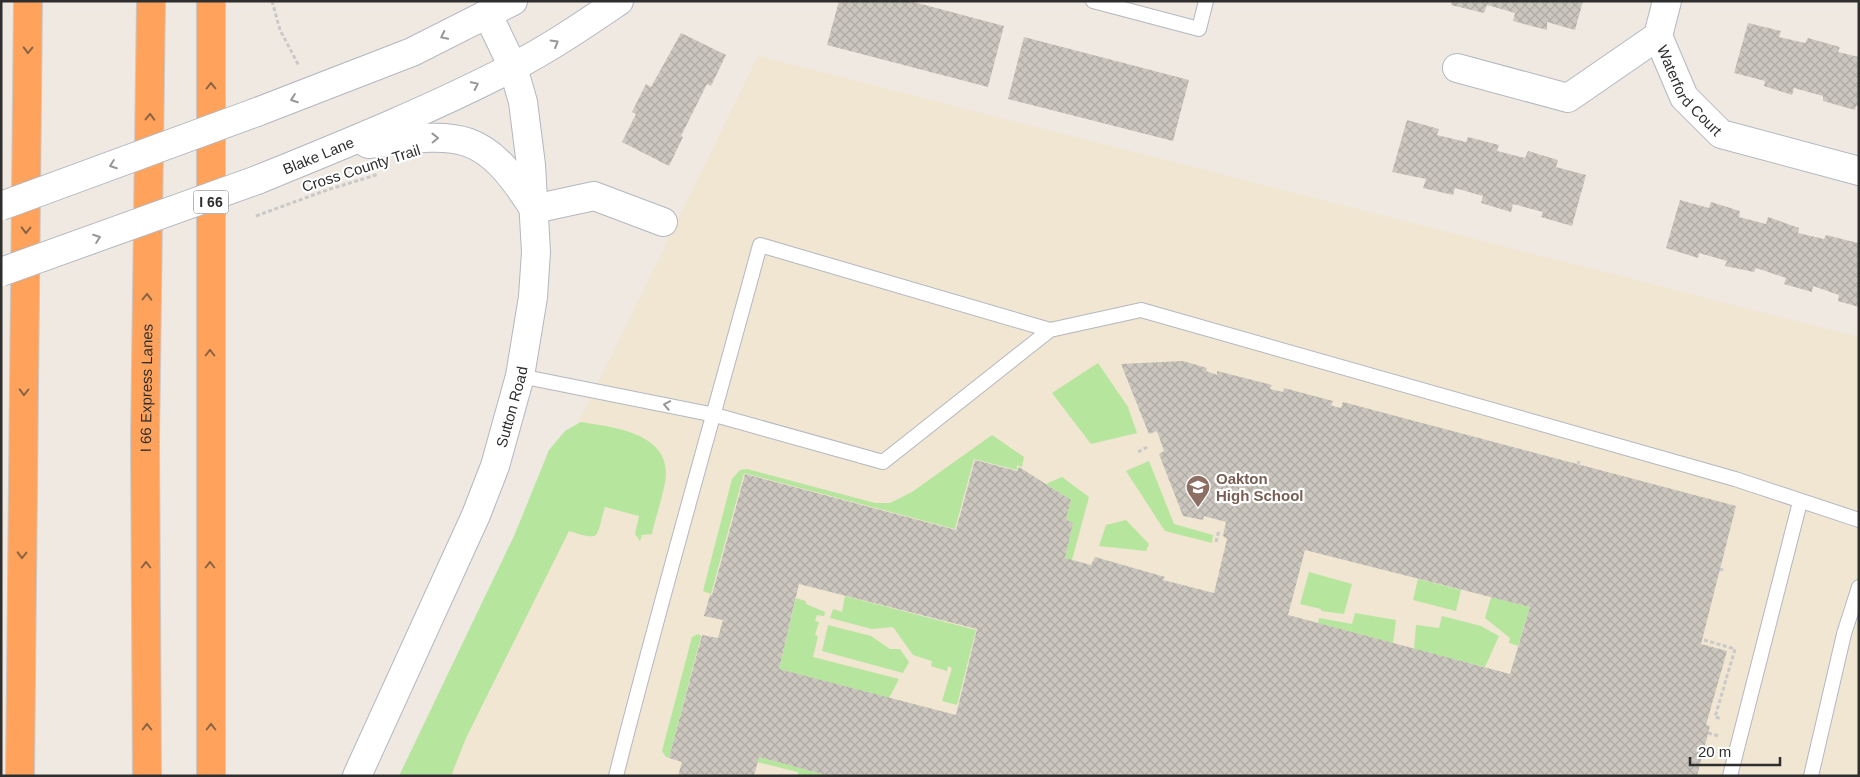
<svg xmlns="http://www.w3.org/2000/svg" width="1860" height="777" font-family="Arial,sans-serif">
  <style>
    .education { fill: #f0e6d1 }
    .grass { fill: #b6e59e }
    .building { fill: url(#building-cross-hatch); fill-rule: evenodd }
    .lines { fill: none; stroke-linecap: round; stroke-linejoin: round }
    .service-casing { stroke: #b4b7c1; stroke-width: 16 }
    .minor-casing { stroke: #b4b7c1; stroke-width: 30 }
    .tertiary-casing { stroke: #b4b7c1; stroke-width: 30 }
    .secondary-casing { stroke: #b4b7c1; stroke-width: 30 }
    .motorway-casing { stroke: #c9c9c9; stroke-width: 30 }
    .path { stroke: #c9c9c9; stroke-width: 3; stroke-dasharray: 4 2.5; stroke-linecap: butt }
    .service { stroke: #fff; stroke-width: 14 }
    .minor { stroke: #fff; stroke-width: 28 }
    .tertiary { stroke: #fff; stroke-width: 28 }
    .secondary { stroke: #fff; stroke-width: 28 }
    .motorway { stroke: #ffa35c; stroke-width: 28 }
    .secondary-bridge-casing { stroke: #b4b7c1; stroke-width: 30; stroke-linecap: butt }
    .secondary-bridge { stroke: #fff; stroke-width: 28 }
    .oneway { stroke: #969696 }
    .oneway2 { stroke: #8c6343 }
    .labels { text-anchor: middle; dominant-baseline: central; stroke-width: 4.5; stroke-linejoin: round; paint-order: stroke }
    .shield { fill: #fff; stroke: #6d6d6d; stroke-width: 1 }
    .shield-label { font-size: 14px; font-weight: bold; fill: #2e2e2e }
    .street-label { font-size: 15px; fill: #2e2e2e; stroke: #fff }
    .education-label { font-size: 15px; font-weight: bold; fill: #785e54; stroke: #fff; text-anchor: start }
  </style>
  <defs>
    <pattern id="building-cross-hatch" width="8" height="8" patternUnits="userSpaceOnUse" patternTransform="scale(1.25)"><rect width="8" height="8" fill="#cbc7bf"/><path d="M0 0l8 8M0 8l8-8" fill="none" stroke="#afaba4"/></pattern>
  </defs>
  <rect width="100%" height="100%" fill="#efe9e1"/>
  <path class="education" d="M758,56L1859,337V776H415L453,679Z"/>
  <path class="grass" d="M1098,363L1128,407L1137,433L1091,444L1052,393Z
    M581,422C611,427 666,432 666,473C666,488 655,518 652,534L642,535L640,541L635,534L639,516L605,507C595,537 604,542 569,531L466,738L451,776H399L514,536L549,450L565,431Z
    M992,435L1024,457L1022,467L1017,465V470L974,459L955,529L744,473L711,594L703,591L732,479L740,470L747,469L875,503H890L912,492Z
    M1149,461L1174,524L1213,535L1212,543L1165,531L1126,471Z
    M1062,477L1089,497L1072,560L1065,558L1073,523L1066,519L1071,500L1046,484Z
    M1126,520L1149,544L1146,551L1099,546L1106,525Z
    M1309,572L1352,584L1344,614L1321,611V609L1300,604Z
    M1418,579L1461,590L1456,611L1413,600Z
    M845,596L976,630L957,705L942,701L952,668L948,666L947,671L931,666L932,661L913,655L893,627L872,629L830,618L833,609L842,612Z
    M1491,597L1530,607L1518,646L1509,643L1510,638L1485,618Z
    M796,598L806,601V604L825,612L824,616L817,615L815,621L819,622L815,635L818,636L813,657L899,679L889,698L779,669Z
    M1355,613L1396,620L1393,643L1318,623L1319,618L1352,624Z
    M1442,616L1481,626L1499,636L1485,667L1414,649L1416,625L1439,628Z
    M828,625L871,636L890,649H900L909,662L903,673L822,651Z
    M698,634L701,636L669,758L666,757L662,751L692,637Z
    M759,757L831,776H798V772L757,762Z"/>
  <path class="building" d="M839,1H910L1004,26L988,87L827,45Z
    M1452,1H1583L1575,30L1547,22V30L1513,21L1515,13L1487,5L1484,13L1451,5Z
    M1748,23L1781,31L1779,37L1805,43L1808,38L1840,47L1838,52L1859,57V106H1856L1855,110L1823,101V96L1794,88L1792,95L1764,86L1765,81L1734,73Z
    M681,33L726,55L711,86L707,84L681,136L683,137L669,166L622,142L636,114L632,112L646,84L651,87Z
    M1024,37L1189,80L1173,141L1008,99Z
    M1407,120L1439,129L1437,135L1466,142L1468,137L1499,145L1497,151L1525,158L1528,151L1558,160L1556,167L1586,175L1572,226L1541,217L1543,212L1513,204L1511,212L1481,203L1483,196L1455,188L1453,195L1423,188L1426,179L1392,172Z
    M1680,200L1709,208L1711,202L1740,211L1739,217L1766,224L1768,217L1799,228L1798,233L1824,239L1826,235L1858,243L1859,307L1838,301L1839,295L1813,286L1812,292L1784,284L1786,278L1756,268L1754,272L1725,266L1727,261L1699,253L1698,258L1666,248Z
    M1183,361L1207,368L1206,371L1217,375V371L1272,385L1270,389L1283,392L1284,388L1333,401L1331,405L1336,407L1341,408L1343,402L1736,506L1701,644L1727,651L1706,725L1710,726L1697,776H830L759,757L754,776H678L682,762L669,758L702,635L718,638L723,620L704,616L710,595H712L745,474L956,530L975,460L1017,471L1019,467L1071,500L1066,519L1073,523L1065,558L1091,565L1095,557L1165,577L1163,580L1214,593L1227,539L1223,536L1226,522L1204,516L1203,520L1183,516L1159,454L1164,451L1157,431L1149,434L1121,364ZM1305,550L1530,607L1510,674L1288,615ZM799,584L977,629L956,715L779,669Z"/>
  <g class="lines">
    <defs>
      <path id="service" d="M1093,1L1199,29L1206,1
        M520,376L715,415L883,462L1050,330
        M616,776C661,598 712,422 760,245L1050,330L1141,310L1735,479L1859,520
        M1730,776L1800,502
        M1811,776L1844,634L1859,587"/>
      <g id="minor">
        <path d="M1658,36L1667,1"/>
        <path id="s1" d="M1457,68L1568,98L1658,36L1684,97L1721,134L1859,171"/>
        <path d="M534,209L594,196L663,222"/>
      </g>
      <g id="tertiary">
        <path id="s2" d="M357,776L476,515L495,466L520,376L533,297L536,252L531,165L523,102L513,67L488,15"/>
      </g>
      <g id="secondary">
        <path d="M257,112L412,52L513,1"/>
        <path d="M368,144C459,133 482,127 534,209"/>
        <path id="s3" d="M257,180C343,145 430,110 513,67C550,48 585,24 619,1"/>
      </g>
      <g id="motorway">
        <path d="M20,776L28,1"/>
        <path id="s4" d="M147,776L145,440L151,1"/>
        <path d="M211,776V1"/>
      </g>
    </defs>
    <use href="#service" class="service-casing"/>
    <use href="#minor" class="minor-casing"/>
    <use href="#tertiary" class="tertiary-casing"/>
    <use href="#secondary" class="secondary-casing"/>
    <use href="#motorway" class="motorway-casing"/>
    <path class="path" d="M272,1L280,30L299,66
      M256,216L327,190L379,174
      M1138,452L1149,446
      M1578,464L1579,461
      M1216,542L1219,530
      M1720,569L1723,570
      M1704,640L1735,649L1715,717L1722,719
      M1708,733L1719,736"/>
    <use href="#service" class="service"/>
    <use href="#minor" class="minor"/>
    <use href="#tertiary" class="tertiary"/>
    <use href="#secondary" class="secondary"/>
    <use href="#motorway" class="motorway"/>
    <defs>
      <path id="secondary-bridge" d="M1,206L257,112
        M1,272L257,180"/>
    </defs>
    <use href="#secondary-bridge" class="secondary-bridge-casing"/>
    <use href="#secondary-bridge" class="secondary-bridge"/>
  </g>
  <defs><path id="oneway-chevron" d="M-2-3.5L2.5 0L-2 3.5" fill="none" stroke-width="1.6" stroke-linecap="round" stroke-linejoin="round" transform="scale(1.25)"/></defs>
  <g class="oneway">
    <use href="#oneway-chevron" transform="translate(444 36) rotate(154)"/>
    <use href="#oneway-chevron" transform="translate(555 43) rotate(-31)"/>
    <use href="#oneway-chevron" transform="translate(475 85) rotate(-26)"/>
    <use href="#oneway-chevron" transform="translate(294 99) rotate(160)"/>
    <use href="#oneway-chevron" transform="translate(435 138) rotate(-1)"/>
    <use href="#oneway-chevron" transform="translate(113 165) rotate(160)"/>
    <use href="#oneway-chevron" transform="translate(97 238) rotate(-20)"/>
    <use href="#oneway-chevron" transform="translate(667 405) rotate(-169)"/>
  </g>
  <g class="oneway2">
    <use href="#oneway-chevron" transform="translate(28 50) rotate(91)"/>
    <use href="#oneway-chevron" transform="translate(211 86) rotate(-90)"/>
    <use href="#oneway-chevron" transform="translate(150 117) rotate(-89)"/>
    <use href="#oneway-chevron" transform="translate(26 230) rotate(91)"/>
    <use href="#oneway-chevron" transform="translate(147 297) rotate(-89)"/>
    <use href="#oneway-chevron" transform="translate(210 353) rotate(-90)"/>
    <use href="#oneway-chevron" transform="translate(24 392) rotate(91)"/>
    <use href="#oneway-chevron" transform="translate(22 555) rotate(91)"/>
    <use href="#oneway-chevron" transform="translate(146 565) rotate(-90)"/>
    <use href="#oneway-chevron" transform="translate(210 565) rotate(-90)"/>
    <use href="#oneway-chevron" transform="translate(147 727) rotate(-90)"/>
    <use href="#oneway-chevron" transform="translate(211 727) rotate(-90)"/>
  </g>
  <defs>
    <symbol id="school-pin" viewBox="-11 -11 22 30"><path d="M0 17L-7.5 6A9.5 9.5 0 1 1 7.5 6Z" fill="#8d6e63" stroke="#fff"/><path d="M0-5L7-2L0 1L-7-2ZM-4 1L0 2.5L4 1V4Q0 6-4 4Z" fill="#fff"/></symbol>
  </defs>
  <g fill-rule="evenodd">
    <use href="#school-pin" x="1184" y="473" width="28" height="38"/>
  </g>
  <g class="labels">
    <rect class="shield" x="193.5" y="190.5" width="35" height="23" rx="4"/>
    <g class="shield-label">
      <text x="211" y="202">I 66</text>
    </g>
    <g class="street-label">
      <text stroke="none"><textPath href="#s1" startOffset="288">Waterford Court</textPath></text>
      <text stroke="none"><textPath href="#s3" startOffset="66">Blake Lane</textPath></text>
      <text transform="translate(361 168) rotate(-18)">Cross County Trail</text>
      <text stroke="none"><textPath href="#s4" startOffset="388">I 66 Express Lanes</textPath></text>
      <text stroke="none"><textPath href="#s2" startOffset="401">Sutton Road</textPath></text>
    </g>
    <g class="education-label">
      <text x="1216" y="478">Oakton<tspan x="1216" dy="17">High School</tspan></text>
    </g>
  </g>
  <rect width="1860" height="777" fill="none" stroke="#2e2e2e" stroke-width="5"/>
  <path d="M1690 757v8h90v-8" fill="none" stroke="#2e2e2e" stroke-width="2.5"/>
  <text x="1698" y="757" font-size="15" fill="#2e2e2e" stroke="#ffffff" stroke-width="4" paint-order="stroke">20 m</text>
</svg>
